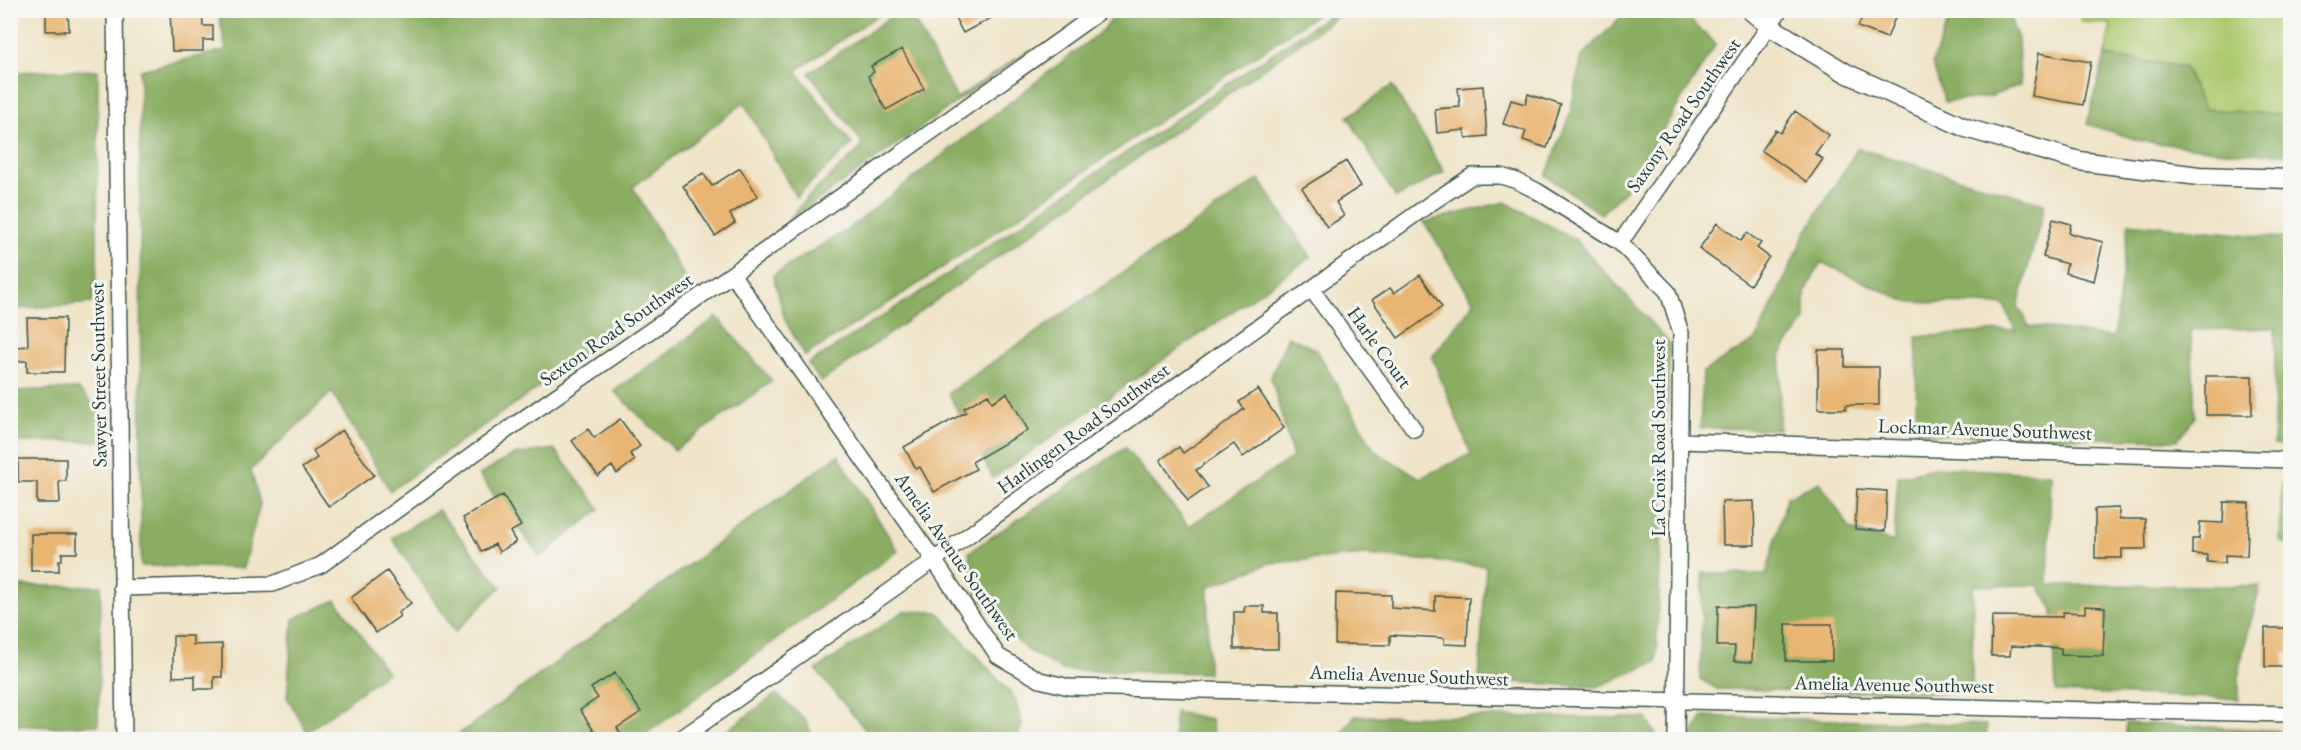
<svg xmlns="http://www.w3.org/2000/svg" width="2301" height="750" font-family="'EB Garamond',serif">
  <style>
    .green { fill: #adc970; stroke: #668352; stroke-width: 1.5 }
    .forest { fill: #8aad62; stroke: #54754b; stroke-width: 1.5 }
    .building { fill: #e8b572 }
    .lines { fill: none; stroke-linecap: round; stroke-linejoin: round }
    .minor-casing { stroke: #3e564a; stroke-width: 18 }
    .tertiary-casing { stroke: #3e564a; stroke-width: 21 }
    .minor { stroke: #fff; stroke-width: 15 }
    .tertiary { stroke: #fff; stroke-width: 18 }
    .labels { text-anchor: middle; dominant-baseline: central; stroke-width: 6; stroke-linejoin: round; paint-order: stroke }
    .street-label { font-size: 20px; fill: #1f3d34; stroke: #f6f6f2 }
  </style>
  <rect width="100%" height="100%" fill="#f6f6f2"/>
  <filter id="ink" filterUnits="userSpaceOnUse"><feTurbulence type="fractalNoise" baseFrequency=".0167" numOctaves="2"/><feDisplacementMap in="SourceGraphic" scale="12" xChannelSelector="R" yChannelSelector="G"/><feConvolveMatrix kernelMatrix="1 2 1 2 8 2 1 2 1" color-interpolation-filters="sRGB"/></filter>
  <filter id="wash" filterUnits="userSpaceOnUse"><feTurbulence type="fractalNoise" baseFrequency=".008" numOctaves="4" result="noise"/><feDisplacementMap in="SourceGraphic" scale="24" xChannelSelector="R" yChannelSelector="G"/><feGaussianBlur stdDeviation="1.35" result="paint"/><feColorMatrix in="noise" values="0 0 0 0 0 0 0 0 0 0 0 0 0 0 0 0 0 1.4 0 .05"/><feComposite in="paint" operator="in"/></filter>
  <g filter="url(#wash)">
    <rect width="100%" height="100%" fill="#efe4c8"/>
    <path class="green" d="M2081,11H2290V115L2204,110L2184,67L2105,56L2111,24L2081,22Z"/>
    <path class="forest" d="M1119,10L1322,11L918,284L805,356L785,320L773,275L848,229L1104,29Z
      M1628,10L1680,11L1716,44L1626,189L1601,214L1546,176L1570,114L1582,56Z
      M1964,10L2007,11L2018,39L2020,85L1989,97L1945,102L1932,63L1951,14Z
      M218,11V10L884,11L796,71L852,144L796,197L744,103L633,187L688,283L390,491L332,392L251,470L260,504L243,568L141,566L140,70L226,50Z
      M899,11H909L957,98L1030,50L787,222L807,198L859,150L862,144L860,139L809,73Z
      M1335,11H1345L821,382L808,364L924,290Z
      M2105,56L2184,67L2204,109L2290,115V154L2232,152L2141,141L2087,124Z
      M98,70L97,271L92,303L15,309L10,300L11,72Z
      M1392,85L1444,172L1396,198L1348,117Z
      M1858,148L2045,204L2018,306L2029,326L2114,337L2129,223L2290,239V446L2274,445L2275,328L2191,330L2195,417L2178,440L1916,434L1917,337L2015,330L2004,305L1907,302L1821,262L1805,293V321L1781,353L1779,429L1700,428L1703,372L1756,340L1806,232Z
      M1259,179L1311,257L993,478L948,393Z
      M1505,202L1575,239L1670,344L1656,662L1597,687L1479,680L1486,566L1366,555L1270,563L1208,587V673L1062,670L1024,648L975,593L969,552L1125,448L1189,526L1293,457L1271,377L1288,336L1317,350L1375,451L1420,478L1471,454L1432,357L1474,303L1424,222Z
      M717,317L772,381L675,450L614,391Z
      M78,389L100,410L101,441L11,442V391Z
      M554,449L600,509L540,557L479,475L513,455Z
      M838,455L898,551L639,739L451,740Z
      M1939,467L2051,474L2048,585L2260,586L2239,668V699L2056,692L2053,610L2038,585L1973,586L1972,689L1956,693L1717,689L1700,679L1703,573L1766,575L1787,497L1820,482L1850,529L1894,542L1898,476Z
      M2282,484H2290V545L2280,541Z
      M438,510L501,587L455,632L392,538Z
      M10,586H101L98,725L54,727L11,725Z
      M336,600L387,672L307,732L287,697L293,619Z
      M904,611L938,612L1014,697L1022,724L1017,739H873L816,670Z
      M776,694L805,719L813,739H716Z
      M1175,712L1211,719L1214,739H1174Z
      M1355,716L1647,718L1658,739H1336Z
      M1703,716L1987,725L1986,739H1690Z
      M2126,723L2290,731V739H2126Z"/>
    <g id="blocks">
      <path class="building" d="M46,10H68L69,31H46Z
        M170,10H202L203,26H213V40H203V51H172Z
        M951,10H1006L963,33Z
        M1865,10H1898L1887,38L1858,27Z
        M902,49L924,89L886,110L868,76L874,72L871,66Z
        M2039,53L2091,62L2083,105L2032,96Z
        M1483,86L1487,136L1466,138L1465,130L1437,133L1435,109L1460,107L1458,88Z
        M1528,94L1561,105L1547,148L1523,140L1526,131L1503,124L1511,100L1525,104Z
        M1795,111L1829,135L1815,154L1823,159L1807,182L1761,150L1775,130L1780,133Z
        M1346,161L1361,186L1336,202L1344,216L1327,227L1302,188Z
        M740,168L758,196L730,214L735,223L715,236L683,186L703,173L712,186Z
        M2053,219L2071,224L2069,233L2103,242L2094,281L2065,273L2067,264L2043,257Z
        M1717,223L1741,241L1747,233L1761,243L1757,248L1769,257L1750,285L1699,249Z
        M1420,275L1442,307L1398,338L1372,300L1390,288L1394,293Z
        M27,318H65L64,372H27V361H17V347L28,346Z
        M1818,350H1845V367H1879V405H1846V409H1818Z
        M2206,376H2252V415H2206Z
        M1258,389L1284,428L1243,457L1234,444L1196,470L1208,487L1188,501L1160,460L1179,447L1183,453L1222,426L1244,409L1239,402Z
        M1007,393L1028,430L972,462L976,469L934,492L920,467L916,469L904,447L966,412L964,408L988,394L992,402Z
        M620,419L640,446L630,454L635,460L617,474L612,466L598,476L572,441L588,429L594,438Z
        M342,430L374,475L329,507L302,468L317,458L313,451Z
        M18,459H66V481H59L60,503H37V482H18Z
        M1857,489L1887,491L1885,531L1855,529Z
        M503,495L521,526L510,532L516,542L499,552L495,544L482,552L463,518Z
        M1754,501L1755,545H1723L1722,502Z
        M2224,502L2249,503L2247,556L2225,555V563L2207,562V555L2192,554V539H2199L2200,522L2223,523Z
        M2119,508V519H2145L2146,549H2122V558H2095V509Z
        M31,534H77V553H62V560H59V571H31Z
        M387,571L411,603L398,613L400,616L376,633L351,598Z
        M1336,593L1391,595V608L1435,611V596L1469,597L1467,645L1444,644V638L1390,635V645L1335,644Z
        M1245,606H1264V613H1278V649H1234V612H1244Z
        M1718,606L1754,607L1752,662L1734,661L1735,646H1717Z
        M2085,606L2105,607L2103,656L2061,655V648L2011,646L2010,656H1991L1992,616L2062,617L2063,612L2085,613Z
        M1786,624H1832V661H1786Z
        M2265,628H2290V653H2284V667H2265Z
        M173,636H193V645L222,644V677H214V689H195V676L173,677Z
        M615,673L641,712L617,728L621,734L612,740H600L580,710L598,698L591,688Z"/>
    </g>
  </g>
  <g filter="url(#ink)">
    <use href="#blocks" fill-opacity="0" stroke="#3e564a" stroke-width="1.5"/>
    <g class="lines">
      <defs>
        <path id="minor" d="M115,10L124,740
          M1620,243L1780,10
          M732,274L934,560L998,656L1040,680L1069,687C1476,698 1883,705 2290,714
          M1312,290L1414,429
          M1679,441L2290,460
          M121,588L273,584L321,565L500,435L732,274L1102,10
          M679,740L934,560L1431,203L1472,176H1501L1517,181L1537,191L1620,243L1668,292L1681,333L1676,740"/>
        <path id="tertiary" d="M1750,10L1769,26L1846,73L1966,128L2079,161L2199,176L2290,179"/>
      </defs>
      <use href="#minor" class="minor-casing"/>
      <use href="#tertiary" class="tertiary-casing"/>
      <use href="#minor" class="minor"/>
      <use href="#tertiary" class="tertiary"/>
    </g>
  </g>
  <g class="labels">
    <g class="street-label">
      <text transform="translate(1683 115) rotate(-55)">Saxony Road Southwest</text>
      <text transform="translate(616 329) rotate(-35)">Sexton Road Southwest</text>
      <text transform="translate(1380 347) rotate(54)">Harle Court</text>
      <text transform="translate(98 375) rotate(-91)">Sawyer Street Southwest</text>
      <text transform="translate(1083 428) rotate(-36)">Harlingen Road Southwest</text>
      <text transform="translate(1985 429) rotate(2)">Lockmar Avenue Southwest</text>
      <text transform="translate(1658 438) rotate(-90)">La Croix Road Southwest</text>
      <text transform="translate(957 556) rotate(55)">Amelia Avenue Southwest</text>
      <text transform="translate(1409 675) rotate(2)">Amelia Avenue Southwest</text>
      <text transform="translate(1894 684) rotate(1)">Amelia Avenue Southwest</text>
    </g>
  </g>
  <rect width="2301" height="750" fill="none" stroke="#f6f6f2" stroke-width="36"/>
</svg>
